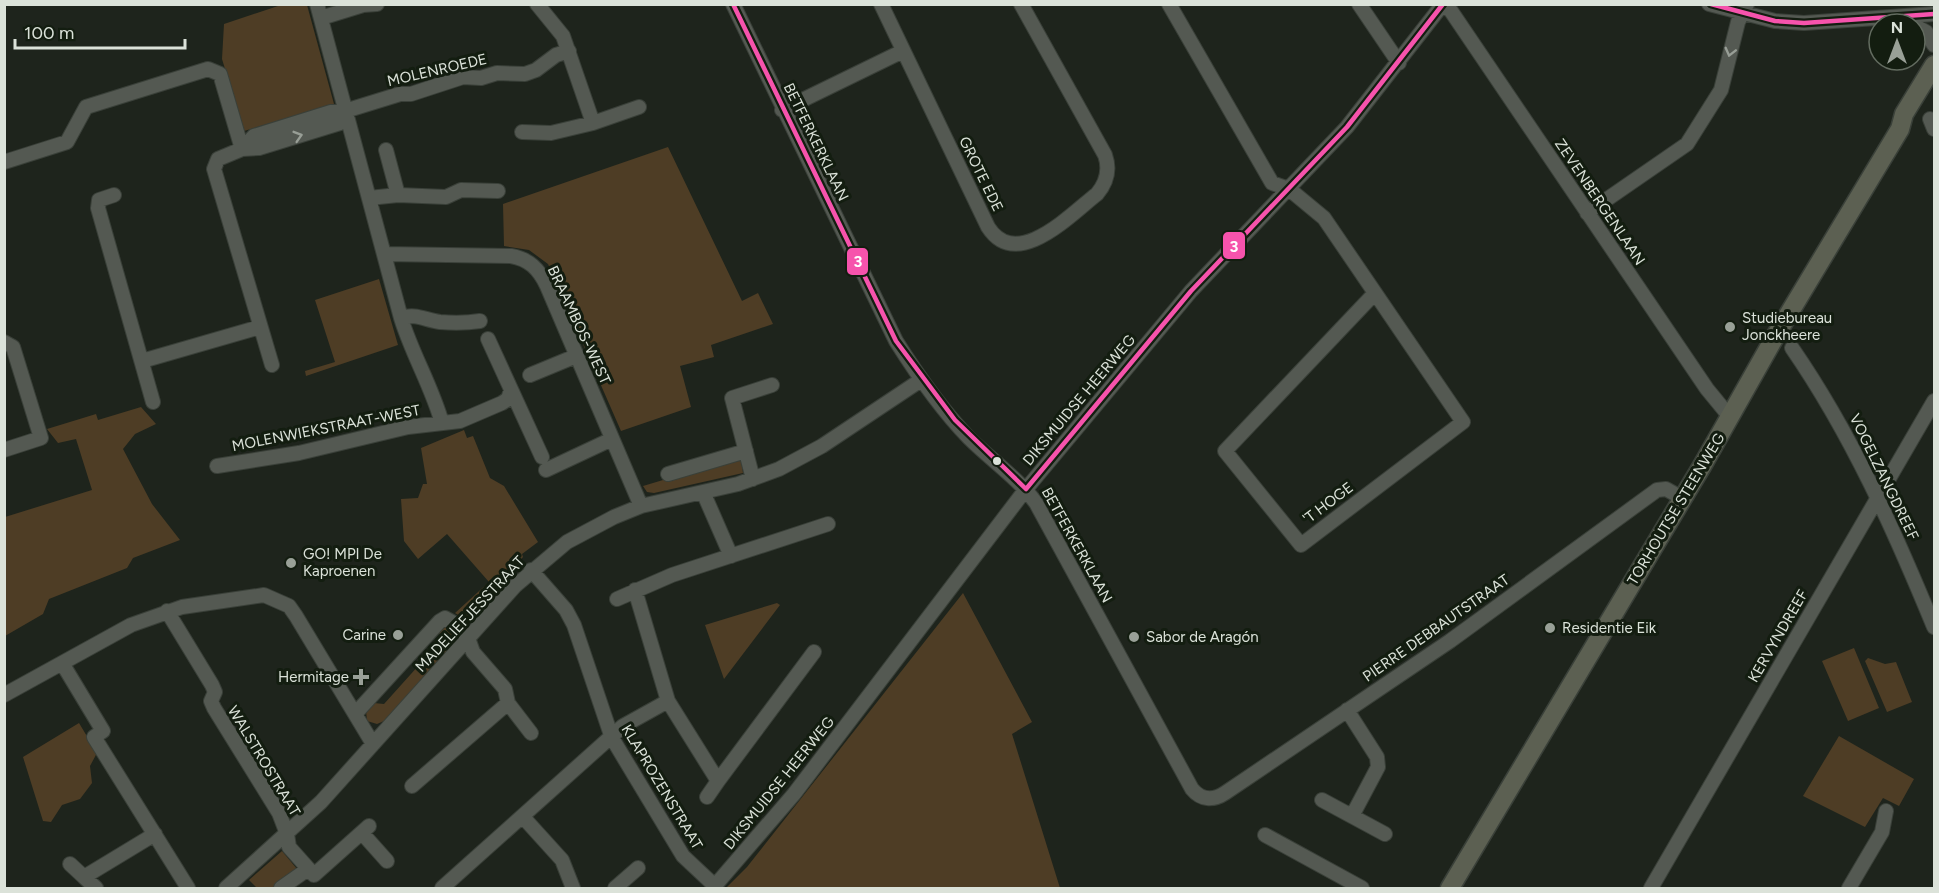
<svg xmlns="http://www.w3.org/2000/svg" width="1939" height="893" font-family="Figtree,sans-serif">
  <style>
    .green { fill: #4e3d25 }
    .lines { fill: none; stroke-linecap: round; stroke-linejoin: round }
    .minor-casing { stroke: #3a4039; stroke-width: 16 }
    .major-casing { stroke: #3a4039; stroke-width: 21 }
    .minor { stroke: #545952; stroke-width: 14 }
    .major { stroke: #5c6052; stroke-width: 18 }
    .bus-1-casing { stroke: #131d10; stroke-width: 9 }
    .bus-1 { stroke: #f653ac; stroke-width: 4.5 }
    .oneway { stroke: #989e96 }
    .poi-dot { fill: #99a097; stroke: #131d10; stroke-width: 2 }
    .bus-dot { fill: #dbe2d9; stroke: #131d10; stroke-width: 2 }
    .labels { text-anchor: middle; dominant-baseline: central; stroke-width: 6; stroke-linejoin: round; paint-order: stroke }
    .street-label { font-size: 15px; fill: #dbe2d9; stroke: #131d10 }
    .poi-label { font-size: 15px; fill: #dbe2d9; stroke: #131d10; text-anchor: start }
    .line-badge { stroke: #131d10; stroke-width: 2 }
    .badge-label { font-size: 16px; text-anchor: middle; font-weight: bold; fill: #fff }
  </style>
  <rect width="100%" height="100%" fill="#1e241c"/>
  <path class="green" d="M281,5H307L334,104L244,131L222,59L224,24Z
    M668,147L742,301L758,293L773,324L711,345L714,357L680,366L691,407L621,431L548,264L529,250L504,246L503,204Z
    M379,279L398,345L306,376L305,371L335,362L315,300Z
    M141,407L156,424L135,434L123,449L152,504L180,540L133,558L127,568L49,599L43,614L5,636V517L92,490L76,439L58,443L47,429L96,414L98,420Z
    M464,430L467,438L473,436L490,478L504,486L538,542L522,554L523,557L468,619H465L455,613L489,582L447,534L418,559L404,541L401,499L418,498L423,484H427L421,448Z
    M733,459L741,460L743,473L654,493L647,492L643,486Z
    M963,593L1032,722L1012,734L1060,888H726L747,867Z
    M777,603L780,605L724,679L705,625Z
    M449,626L457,636L456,641L384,721L377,724L367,721L366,711L374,703L384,704L446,635L437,633L441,627Z
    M1854,648L1879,708L1848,721L1822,661Z
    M1868,658L1885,664L1896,662L1912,702L1887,712L1865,661Z
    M79,723L97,753L90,766L92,783L80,799L62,805L51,822L43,821L23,757Z
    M1839,736L1914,779L1899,806L1883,798L1865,827L1803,796Z
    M282,851L297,869L275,888H257L249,880Z"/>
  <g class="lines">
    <defs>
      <path id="minor" d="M317,4L401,318C412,354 432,387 442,423
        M733,4L896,341C918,376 941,409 969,438C991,460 1018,478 1036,503L1192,789C1201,800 1213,801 1225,793L1450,641L1657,490L1666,489L1682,498
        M881,4L988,227C1017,272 1071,214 1097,194C1107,182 1110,169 1105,155L1021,4
        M1169,4L1272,183L1289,189L1324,218L1463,422L1301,545L1225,451L1375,293
        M1359,4L1399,63
        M1709,4L1775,21L1804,23L1934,14
        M1443,5L1451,11L1707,389L1730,417
        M321,18L363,5L377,4
        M1915,26L1926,32L1934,45
        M782,110L903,51
        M1930,119L1934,129
        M593,123L639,107
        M522,132L551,133L593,123L563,36L537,4
        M242,149L254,136L331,112L345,111L400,94H411L463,77L481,78L497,73L525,74L536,70L556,55L569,51
        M4,162L67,142L86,107L208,69L220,74L242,149
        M114,195L99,200L98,208L153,402
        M398,195L446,197L461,190L498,191
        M369,198L398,195L386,150
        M1587,213L1687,144L1721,90L1738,22L1747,4
        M384,254L511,256C529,259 539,269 547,286L641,506
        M401,318C416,313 425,320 440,322C453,323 467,323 480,321
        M488,339L542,457
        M4,342L13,347L41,438L4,450
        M1792,348C1852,435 1894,530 1934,627
        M142,361L260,327
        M272,365L214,169L218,159L242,149L259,148L340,123L345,111
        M530,375L576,356
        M217,466L299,453L408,427L460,421L502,403L508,399L511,390
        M546,470L612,439
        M668,474L746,451
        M753,479L732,398L772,385
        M703,492L731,556
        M531,570L566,610L574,625L612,738L683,856L715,886
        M635,590L668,701L718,781L707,797
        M617,599L672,575L828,524
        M167,611L212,685L215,692L211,701L214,708L279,813L287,834L289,847L314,875L369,826
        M62,663L103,731L94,737L188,888
        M4,695L131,625L182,607L264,595L289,606L296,616L373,744
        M508,703L531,733
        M1347,710L1377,757L1378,767L1352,816
        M355,714L440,621L445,618L452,622L468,638L473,652L505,689L508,703L412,786
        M718,781L814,652
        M1322,800L1385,834
        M523,817L562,860L573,888
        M362,833L387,861
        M1265,835L1362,888
        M70,864L84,877L155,834
        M84,877L96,888
        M226,888L321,802L515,586L567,542L614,517L641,506L738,484L779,469L822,446L921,380
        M281,888L308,869
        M442,888L623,726L668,701
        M615,888L638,868
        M713,888L794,794L1026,489L1191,291L1347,127L1443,4
        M1651,888L1934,401
        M1849,888L1882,832L1886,811"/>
      <path id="major" d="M1450,888L1702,466L1776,335L1900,129L1904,114L1934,65"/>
    </defs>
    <use href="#minor" class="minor-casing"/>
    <use href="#major" class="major-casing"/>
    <use href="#minor" class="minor"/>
    <use href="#major" class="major"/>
    <defs>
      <path id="bus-1" d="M733,4L896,341L955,420L1026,489
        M1711,4L1775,21L1804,23L1934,14
        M1026,489L1191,291L1347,127L1443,4"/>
    </defs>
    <use href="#bus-1" class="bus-1-casing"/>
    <use href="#bus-1" class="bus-1"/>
  </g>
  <defs><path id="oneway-chevron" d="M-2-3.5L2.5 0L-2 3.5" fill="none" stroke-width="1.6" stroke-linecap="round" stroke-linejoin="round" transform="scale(1.5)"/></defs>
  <g class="oneway">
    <use href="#oneway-chevron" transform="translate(1730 52) rotate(104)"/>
    <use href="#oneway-chevron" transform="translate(298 136) rotate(-17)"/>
  </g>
  <g class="poi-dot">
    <circle cx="1730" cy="327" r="6"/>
    <circle cx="291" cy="563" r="6"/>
    <circle cx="1550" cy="628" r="6"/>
    <circle cx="398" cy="635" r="6"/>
    <circle cx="1134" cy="637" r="6"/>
    <path d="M358 668h6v6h6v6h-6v6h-6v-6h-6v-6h6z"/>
  </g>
  <circle class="bus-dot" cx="997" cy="461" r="5"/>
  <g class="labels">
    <g class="street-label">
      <text transform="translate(437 70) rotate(-13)">MOLENROEDE</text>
      <text transform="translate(816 142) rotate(64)">BETFERKERKLAAN</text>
      <text transform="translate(981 174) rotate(64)">GROTE EDE</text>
      <text transform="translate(1600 202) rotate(56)">ZEVENBERGENLAAN</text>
      <text transform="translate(579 325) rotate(65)">BRAAMBOS-WEST</text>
      <text transform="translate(1079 400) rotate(-50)">DIKSMUIDSE HEERWEG</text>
      <text transform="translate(326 428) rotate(-11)">MOLENWIEKSTRAAT-WEST</text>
      <text transform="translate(1884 477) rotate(64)">VOGELZANGDREEF</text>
      <text transform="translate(1328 503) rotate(-37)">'T HOGE</text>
      <text transform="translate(1676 509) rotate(-59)">TORHOUTSE STEENWEG</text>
      <text transform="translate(1077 545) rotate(61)">BETFERKERKLAAN</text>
      <text transform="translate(470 614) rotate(-47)">MADELIEFJESSTRAAT</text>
      <text transform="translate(1436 628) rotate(-35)">PIERRE DEBBAUTSTRAAT</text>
      <text transform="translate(1778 636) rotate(-60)">KERVYNDREEF</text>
      <text transform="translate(264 761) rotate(59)">WALSTROSTRAAT</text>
      <text transform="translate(779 783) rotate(-51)">DIKSMUIDSE HEERWEG</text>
      <text transform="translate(662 787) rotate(59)">KLAPROZENSTRAAT</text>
    </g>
    <g class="poi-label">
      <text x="1742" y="318">Studiebureau<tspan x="1742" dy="17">Jonckheere</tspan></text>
      <text x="303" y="554">GO! MPI De<tspan x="303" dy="17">Kaproenen</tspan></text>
      <text x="1562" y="628">Residentie Eik</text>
      <text x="386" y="635" text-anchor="end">Carine</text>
      <text x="1146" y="637">Sabor de Aragón</text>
      <text x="349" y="677" text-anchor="end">Hermitage</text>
    </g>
  </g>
  <g class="line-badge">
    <rect x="1222" y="231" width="24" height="29" rx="6" fill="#f653ac"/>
    <rect x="846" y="247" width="23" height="29" rx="6" fill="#f653ac"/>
  </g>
  <g class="badge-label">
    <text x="1234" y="252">3</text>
    <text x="858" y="267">3</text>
  </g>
  <rect width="1939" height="893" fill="none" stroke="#dbe2d9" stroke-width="12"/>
  <g transform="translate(1897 42)"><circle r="28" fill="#131d10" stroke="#636c60" stroke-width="1.5"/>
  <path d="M0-4.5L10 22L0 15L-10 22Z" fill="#99a097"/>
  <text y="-9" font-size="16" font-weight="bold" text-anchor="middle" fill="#dbe2d9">N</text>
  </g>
  <path d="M15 39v9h170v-9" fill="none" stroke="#dbe2d9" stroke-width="3"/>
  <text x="24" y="39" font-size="18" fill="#dbe2d9" stroke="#131d10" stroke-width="4.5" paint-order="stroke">100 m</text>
</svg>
